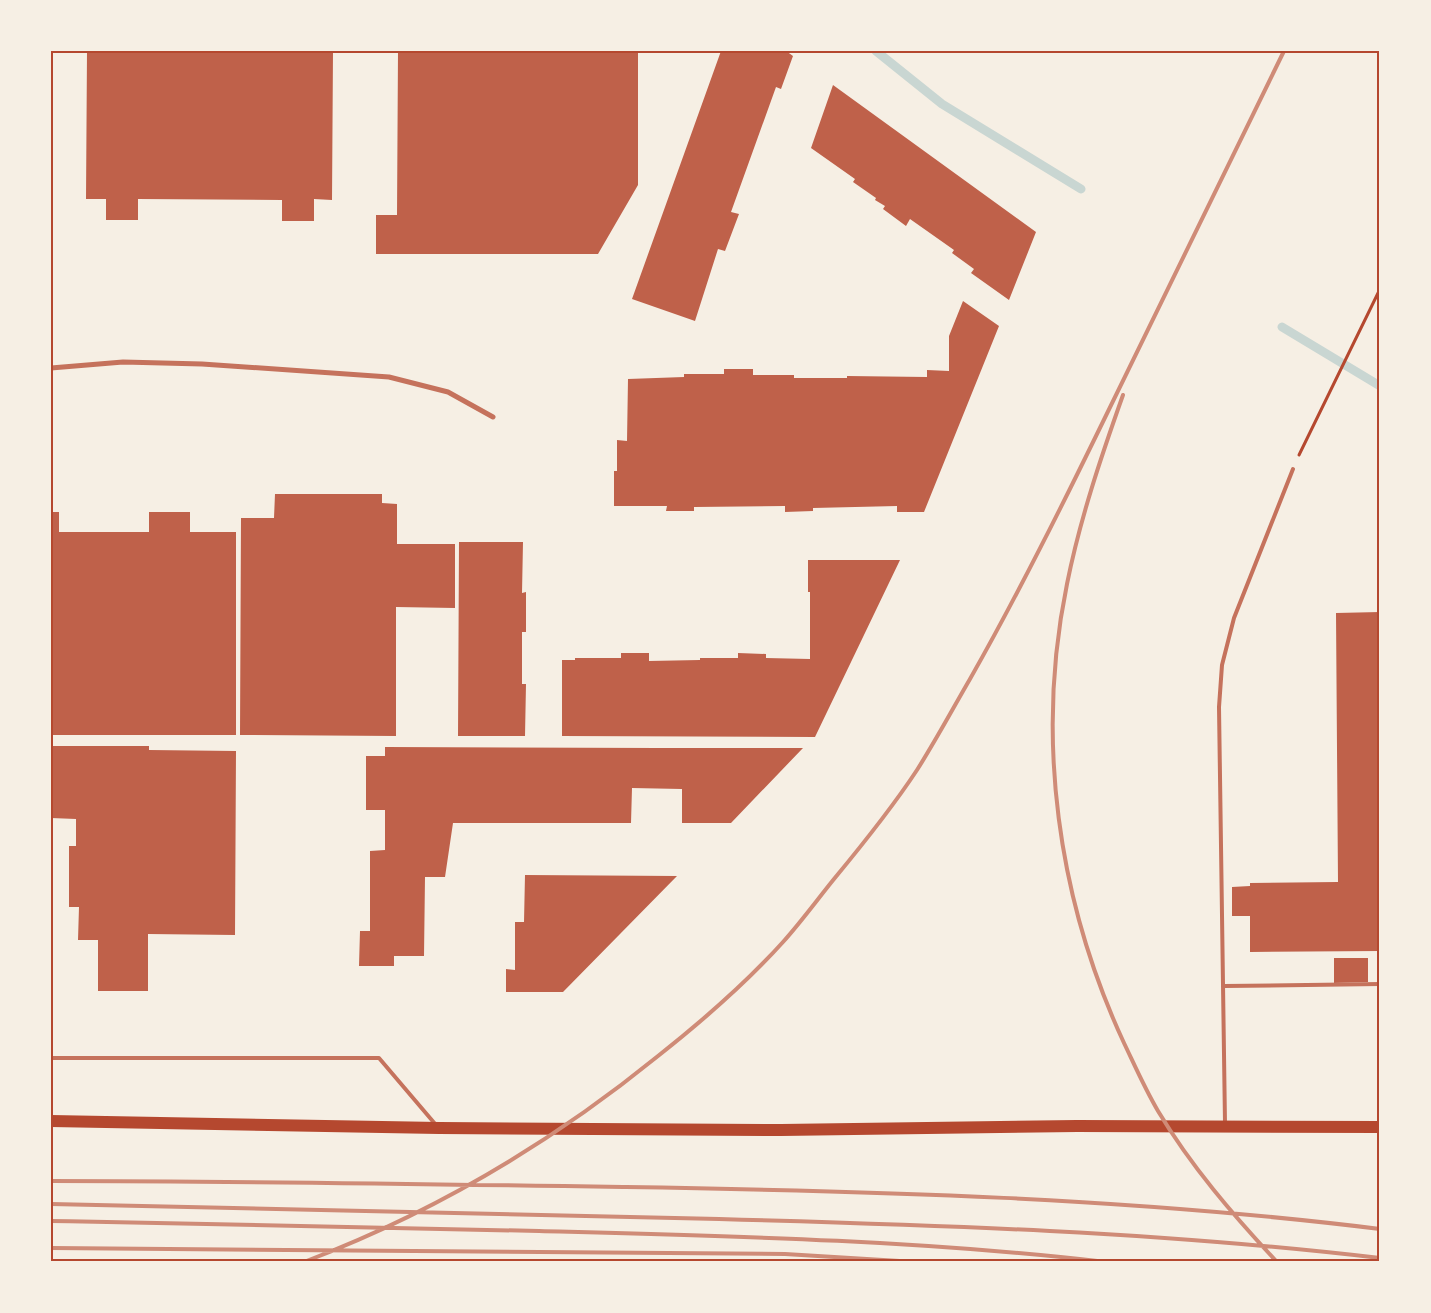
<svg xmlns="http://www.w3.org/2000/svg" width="1431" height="1313" font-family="Ubuntu,sans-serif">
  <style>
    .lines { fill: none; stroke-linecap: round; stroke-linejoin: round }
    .stream { stroke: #c9d6d2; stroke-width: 9 }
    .building { fill: #bf614a }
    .path { stroke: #b5482f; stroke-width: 3 }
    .service { stroke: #c5725c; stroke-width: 4 }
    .minor { stroke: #c5725c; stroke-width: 5 }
    .primary { stroke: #b5482f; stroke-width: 12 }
    .rail { stroke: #cf8b77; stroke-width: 4 }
    .neatline { fill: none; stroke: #b5482f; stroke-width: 2 }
  </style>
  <rect width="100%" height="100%" fill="#f6efe4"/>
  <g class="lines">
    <path class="stream" d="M876,51L942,104L1081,189
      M1282,327L1380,386"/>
  </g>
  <path class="building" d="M87,51H333L332,200L314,199V221H282V200L138,199V220H106V199H86Z
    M398,51H638V185L598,254H376V215H397Z
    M721,51H786L793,56L781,89L776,87L731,212L739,214L725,251L718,249L695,321L632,299Z
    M833,85L1036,232L1009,300L971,273L974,269L952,253L954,250L910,219L906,226L883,209L885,206L875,200L876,198L853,182L855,179L811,148Z
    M963,301L999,326L924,512H897V506L813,508V511L785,512V506L694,507V511H666L667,506H614V471H617V440L627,441L628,379L684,377V374H724V369H753V375H794V378H847V376L927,377V370L949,371V336Z
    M275,494H382V503L397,504V544H455V608L396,607V736L240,735L241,518H274Z
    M51,512H59V532H149V512H190V532H236V735H51Z
    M459,542H523L522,593L526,592V632H522V684H526L525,736H458Z
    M808,560H900L815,737L562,736V660H575V658H621V653H649V661L700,660V658H738V653L766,654V658L810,659V592H808Z
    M1380,612V951L1250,952V916H1232V887L1250,886V883L1338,882L1336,613Z
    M51,746H149V750L236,751L235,935L148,934V991H98V940H78L79,907H69V846H76V819L51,818Z
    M385,747L657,748H803L731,823H682V789L632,788L631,823H453L445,877H425L424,956H394V966H359L360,931H370V851L385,850V810H366V756H385Z
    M525,875L677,876L563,992H506V969L515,970V922H524Z
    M1334,958H1368V982L1334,983Z"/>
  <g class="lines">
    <path class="path" d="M1299,455L1380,289"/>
    <path class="service" d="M1224,986L1380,984
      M51,1058H379L436,1125
      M1225,1123L1219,707L1222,665L1234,618L1293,469"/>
    <path class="minor" d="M51,368L123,362L202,364L389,377L448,392L493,417"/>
    <path class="primary" d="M51,1121L439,1128L781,1130L1077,1126L1380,1127"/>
    <path class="rail" d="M1123,395C1101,457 1080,519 1067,584C1035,739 1058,901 1124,1043C1135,1066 1145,1089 1158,1111C1191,1166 1233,1215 1277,1262
      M51,1181C243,1181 434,1184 626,1187C878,1191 1130,1198 1380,1229
      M51,1204C274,1209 497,1213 719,1219C940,1225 1160,1232 1380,1258
      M51,1221C214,1223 377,1228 539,1231C728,1236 917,1240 1106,1262
      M51,1248L785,1254L916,1262
      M304,1262C433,1213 551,1143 658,1056C701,1022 746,983 783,942C801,922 817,900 834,879C863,844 892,808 917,770C936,740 952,710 970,679C1015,600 1056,518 1096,436C1159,308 1222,180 1284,51"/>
  </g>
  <rect width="1431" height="1313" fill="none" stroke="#f6efe4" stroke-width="105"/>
  <rect x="52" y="52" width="1326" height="1208" class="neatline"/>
</svg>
